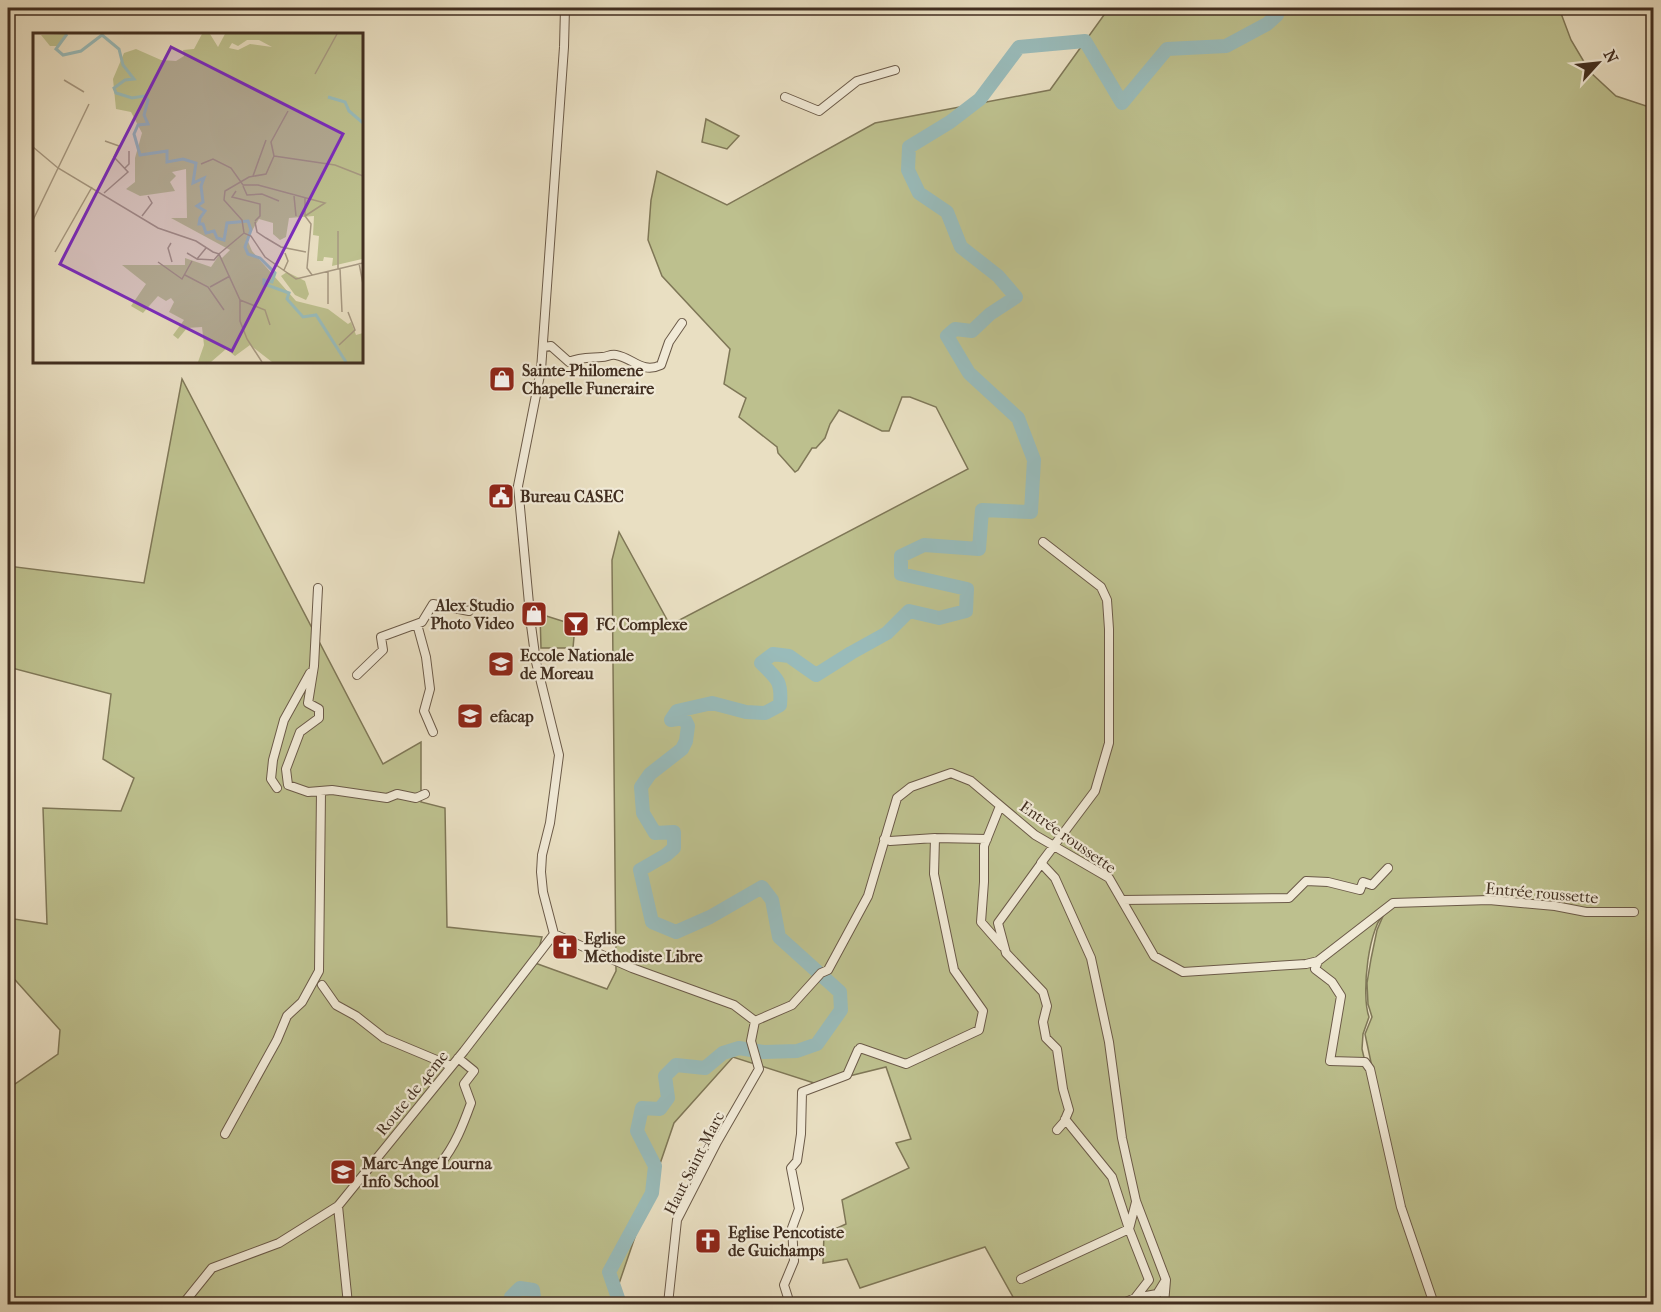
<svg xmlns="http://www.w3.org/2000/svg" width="1661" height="1312" font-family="'IM FELL French Canon',serif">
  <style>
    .green { fill: #bdc08e; stroke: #7f7757; stroke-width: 1.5 }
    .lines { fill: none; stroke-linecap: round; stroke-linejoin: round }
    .river { stroke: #99bbba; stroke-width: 14 }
    .street-casing { stroke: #6b5a48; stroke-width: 10 }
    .street { stroke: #f1ead7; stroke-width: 8 }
    .labels { text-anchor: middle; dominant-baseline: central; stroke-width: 4.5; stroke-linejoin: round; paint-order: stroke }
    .poi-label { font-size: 16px; font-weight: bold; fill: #412e20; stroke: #f1ead7; text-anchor: start }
    .street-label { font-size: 16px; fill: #412e20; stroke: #f1ead7 }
    .inset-river { fill: none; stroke: #99bbba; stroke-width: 3 }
    .inset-road { fill: none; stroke: #a69881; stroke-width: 1.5 }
    .view { fill: #7b2cbf; fill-opacity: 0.15; stroke: #7b2cbf; stroke-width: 3 }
    .inset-edge { fill: none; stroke: #412e20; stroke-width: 3 }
  </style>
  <rect width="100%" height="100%" fill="#e9dfc2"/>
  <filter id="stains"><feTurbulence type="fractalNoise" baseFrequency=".00333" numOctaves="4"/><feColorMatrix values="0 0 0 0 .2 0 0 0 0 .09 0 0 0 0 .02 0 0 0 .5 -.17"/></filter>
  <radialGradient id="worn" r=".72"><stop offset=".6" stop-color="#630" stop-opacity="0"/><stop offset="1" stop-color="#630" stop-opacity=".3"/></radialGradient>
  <path class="green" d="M1109,8H1559L1571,40L1590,72L1616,96L1646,106L1653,103V1304H1435L1395,1176L1365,1034L1372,1017L1368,1004L1367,983L1371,959L1377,930L1384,914L1387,911C1368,923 1361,996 1369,1017L1363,1034L1362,1049L1401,1216L1426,1288L1430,1304H1017L985,1247L860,1288L847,1259L823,1263L824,1234L846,1224L842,1200L909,1168L896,1143L911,1139L886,1067L817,1084L733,1057L674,1123L612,1304H8V1089L58,1054L60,1030L8,972V918L47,924L43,808L121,811L134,778L103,759L111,694L8,667V566L144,583L182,379L383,764L421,742V802L445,808L447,927L542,937L535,963L607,989L616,971L612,560L619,532L670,625L968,469L936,407L910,397H902L889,431H882L839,410L830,424L825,438L816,448H812L798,470L795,472L778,453L777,447L739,417L746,398L724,384L730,349L662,276L648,240L651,200L657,171L727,205L875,123L1050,90Z
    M706,119L739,136L727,149L702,142Z
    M540,614L575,625L573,648H541Z"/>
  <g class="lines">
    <path class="river" d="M510,1304L511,1297L520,1288L533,1290L535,1304
      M620,1304L609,1272L652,1193L655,1166L637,1131L642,1108L660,1109L668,1098L665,1076L676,1065L705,1068L723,1053L739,1048L764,1052L797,1051L817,1044L841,1010L840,992L779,937L772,900L762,887L710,917L676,932L652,922L640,870L666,855L674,848V832L655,833L643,813L641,787L650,774L682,749L686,741L688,726L684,718L671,720L677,711L712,703L746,712L765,713L780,705C782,682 778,679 761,663L773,654L789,656L816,675L851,653L887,633L909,611L939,618L966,611L967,589L901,574V556L924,545L979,549L982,510L1031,512L1034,460L1018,418L969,373L947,336L955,329L972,331L990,314L1016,297L998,276L961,247L947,212L919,193L908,170L909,147L950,122L980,99L1019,47L1085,41L1122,103L1167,49L1226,46L1267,24L1277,15L1278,8"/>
    <defs>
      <path id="street" d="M565,8L564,47L541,370L518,486L531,625L536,662L559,755L550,823L542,855L541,872L543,892L554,934L632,968L734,1005L755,1021L751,1041L759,1069L717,1142L677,1220L668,1304
        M785,97L819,111L857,81L895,70
        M543,347L551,346L569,362C580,357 590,358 602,357C607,357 610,354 616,355C633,358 642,374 661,365L669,342L682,323
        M1043,542L1101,587L1107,600L1109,629V743L1095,791L1041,863L1055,878L1091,958L1109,1042L1122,1138L1136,1201L1166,1280L1164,1304
        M318,588L314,666L308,703L319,709V718L300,732L286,769L288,785L308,792L332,790L387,798L397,794L416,798L425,794
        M417,624L426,657L430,689L424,711L433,732
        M357,675L383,650L381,637L422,622L433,604L469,611
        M277,788L271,779L273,760L284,720L310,673
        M1000,806L984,846V882L981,922L1002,946
        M884,839L890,841L935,838
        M1043,861L998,923L1006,953L1043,992L1047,1006L1043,1022L1046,1038L1057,1049L1063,1089L1069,1110L1064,1122L1057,1130
        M1122,900L1289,898L1306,881L1328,882L1360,890L1363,882L1372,885L1388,868
        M1318,961L1315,969L1332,982L1341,996L1330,1061L1365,1062L1370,1069L1401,1207L1434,1304
        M322,985L336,1005L356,1016L384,1038L451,1066
        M755,1021L792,1005L821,973L828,970L868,896L897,798L911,787L951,773L971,781L1035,835L1109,878L1154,956L1183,972L1306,964L1318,961L1393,903L1489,900L1555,906L1586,912H1634
        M860,1048L906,1064L979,1030L983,1011L954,970L934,874L935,838L987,839
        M1065,1119L1112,1177L1129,1229L1149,1280L1135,1298L1137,1304
        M225,1134L277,1040L287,1016L302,1002L319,971L321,791
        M440,1164C455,1146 463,1125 471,1103L464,1084L474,1071L458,1058
        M338,1206L348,1304
        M1021,1279L1129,1229L1136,1202
        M183,1304L212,1268L279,1243L338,1206L464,1051L554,934
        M790,1304L784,1285L794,1261L792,1228L799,1209L791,1168L797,1161L801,1134L802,1092L847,1075L858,1050
        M1121,1304L1135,1298L1157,1294L1165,1281"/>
    </defs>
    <use href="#street" class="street-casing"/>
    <use href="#street" class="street"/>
  </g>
  <defs>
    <symbol id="shop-square" viewBox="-11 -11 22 22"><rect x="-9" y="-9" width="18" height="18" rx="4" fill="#8f2418" stroke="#f1ead7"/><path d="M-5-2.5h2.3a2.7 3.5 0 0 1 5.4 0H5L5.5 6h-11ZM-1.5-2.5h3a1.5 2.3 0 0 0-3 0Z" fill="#fff"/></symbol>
    <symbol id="civic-square" viewBox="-11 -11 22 22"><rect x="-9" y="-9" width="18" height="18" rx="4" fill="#8f2418" stroke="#f1ead7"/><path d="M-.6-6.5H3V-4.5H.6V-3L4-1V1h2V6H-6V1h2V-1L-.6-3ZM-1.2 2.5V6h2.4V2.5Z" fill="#fff"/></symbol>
    <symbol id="bar-square" viewBox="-11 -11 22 22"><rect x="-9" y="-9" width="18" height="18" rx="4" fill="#8f2418" stroke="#f1ead7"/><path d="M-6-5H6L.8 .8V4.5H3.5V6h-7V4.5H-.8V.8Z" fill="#fff"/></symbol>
    <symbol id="school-square" viewBox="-11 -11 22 22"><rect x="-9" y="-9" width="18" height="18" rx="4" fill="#8f2418" stroke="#f1ead7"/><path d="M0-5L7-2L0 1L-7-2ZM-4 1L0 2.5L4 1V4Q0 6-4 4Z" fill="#fff"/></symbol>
    <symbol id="church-square" viewBox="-11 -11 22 22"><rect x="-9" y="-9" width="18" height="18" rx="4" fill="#8f2418" stroke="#f1ead7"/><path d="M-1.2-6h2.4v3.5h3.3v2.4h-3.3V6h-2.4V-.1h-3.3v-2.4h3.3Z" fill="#fff"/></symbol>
    <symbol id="university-square" viewBox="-11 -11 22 22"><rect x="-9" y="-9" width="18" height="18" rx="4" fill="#8f2418" stroke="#f1ead7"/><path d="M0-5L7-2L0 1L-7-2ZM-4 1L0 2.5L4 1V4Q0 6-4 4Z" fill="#fff"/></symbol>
  </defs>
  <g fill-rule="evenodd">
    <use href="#shop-square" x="487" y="364" width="30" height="30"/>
    <use href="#civic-square" x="486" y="481" width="30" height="30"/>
    <use href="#shop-square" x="519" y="599" width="30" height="30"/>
    <use href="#bar-square" x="561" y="609" width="30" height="30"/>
    <use href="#school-square" x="486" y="649" width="30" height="30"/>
    <use href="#school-square" x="455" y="701" width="30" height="30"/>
    <use href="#church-square" x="550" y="932" width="30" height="30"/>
    <use href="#university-square" x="328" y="1157" width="30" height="30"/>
    <use href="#church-square" x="693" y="1226" width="30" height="30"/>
  </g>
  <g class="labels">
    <g class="poi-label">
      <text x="522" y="370">Sainte-Philomene<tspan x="522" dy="18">Chapelle Funeraire</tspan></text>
      <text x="520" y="496">Bureau CASEC</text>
      <text x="514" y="605" text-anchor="end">Alex Studio<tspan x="514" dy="18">Photo Video</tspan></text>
      <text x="596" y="624">FC Complexe</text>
      <text x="520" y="655">Eccole Nationale<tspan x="520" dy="18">de Moreau</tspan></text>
      <text x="490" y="716">efacap</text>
      <text x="584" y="938">Eglise<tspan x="584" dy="18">Methodiste Libre</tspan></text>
      <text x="362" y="1163">Marc-Ange Lourna<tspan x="362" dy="18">Info School</tspan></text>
      <text x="728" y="1232">Eglise Pencotiste<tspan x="728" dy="18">de Guichamps</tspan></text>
    </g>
    <g class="street-label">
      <text transform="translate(1068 837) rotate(35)">Entrée roussette</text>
      <text transform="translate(1542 893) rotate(5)">Entrée roussette</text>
      <text transform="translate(412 1093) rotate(-51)">Route de 4eme</text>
      <text transform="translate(694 1163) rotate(-63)">Haut Saint-Marc</text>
    </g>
  </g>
  <g transform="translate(33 33)">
    <rect width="330" height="330" fill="#e9dfc2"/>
    <path d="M34,1L24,13H17L8,2ZM169,1H177L185,14L192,1H330L329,226L299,233L300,225L291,224L290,228H284L286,203L280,202L281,183L256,185L253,204L247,207L240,201V190L226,186L214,206L219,218L263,268L295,276L315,291L318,289L323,302L330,300V329H239L217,312L202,323L193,316L178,329H165L171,312L169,294L154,295L145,306L140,302L151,287L136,279L141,269L138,265L133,268L125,263L110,280L98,273L113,251L89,232H152V225L178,234L186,222L189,225L197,217L138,185H154L153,136L139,139L143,143L137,149L142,158L107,163L93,156L102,149V125L109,100L98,79L83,76L80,46L91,20L103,16L128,27L143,28L151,23L150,17L161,16ZM214,7H226L239,14L217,11L205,17L196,15L199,10L205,13ZM254,239L272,248L276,261L273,267L262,262L248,243Z" fill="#bdc08e" fill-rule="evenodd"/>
    <path class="inset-river" d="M34,1L23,16L30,22L48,18L69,2L86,16L90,32L101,46L92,47L81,55L83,60L99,65L111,63L115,67L111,82L115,91L105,92L101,101L107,122L134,118V129L150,126L163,130L160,150L171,145L168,153L170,169L164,173L172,178L167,185L166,191H170L173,200L181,198L184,205L191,207L194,190L215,188L218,197L212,214L215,221L227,225L242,240L239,249L231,247V251L256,260L254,266L270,284L283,282L313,329M295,64L312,69L316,78L330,90"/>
    <path class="inset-road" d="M282,41L304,1M31,47L51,59M0,114L25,135L125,195L163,208L180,219L186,221L211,200L218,203L232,224L263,246L330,230M241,123L302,132L330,143M168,131L180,126L198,135L210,152H225L292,170L272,183M92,135L96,131V118M220,143L233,107M210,153L214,162L229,161L246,168M203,158L199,164L227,171V183L222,188M71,160L95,139L81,124L86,113L72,108M261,163L263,183M272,164V183L278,191L274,235L279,242M109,183L119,170L115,163M0,187L56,71M222,189L224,199L233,205L248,214L273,219M211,200L209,187L191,167L192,158L216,144L233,141L241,123L238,109L255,78M138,210L135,215L139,229M22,219L59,154M154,220L164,226L173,215M164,226L181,227L186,221L207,267V288L214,306L229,329M125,229L149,246L159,228M326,230L330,251M307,235L309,279M305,236V198M251,237L255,228L252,220M152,242L175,254L191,277M177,254L197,243M207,267L232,277L237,292M295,271V238M306,312L322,297L315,279"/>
    <path class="view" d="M138,14L310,101L199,318L27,231Z"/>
    <rect width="330" height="330" class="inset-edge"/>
  </g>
  <rect width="1661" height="1312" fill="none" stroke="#e9dfc2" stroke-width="30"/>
  <rect x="9" y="9" width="1643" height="1294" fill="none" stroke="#412e20" stroke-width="3"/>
  <rect x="15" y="15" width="1631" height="1282" fill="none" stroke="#412e20" stroke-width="1.5"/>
  <g transform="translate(1598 63) rotate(63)" stroke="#f1ead7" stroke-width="4.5" paint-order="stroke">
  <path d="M0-4.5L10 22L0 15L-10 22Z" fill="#412e20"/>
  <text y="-9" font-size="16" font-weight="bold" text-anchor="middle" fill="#412e20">N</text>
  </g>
  <rect width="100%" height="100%" filter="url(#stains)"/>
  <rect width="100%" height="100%" fill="url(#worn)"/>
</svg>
